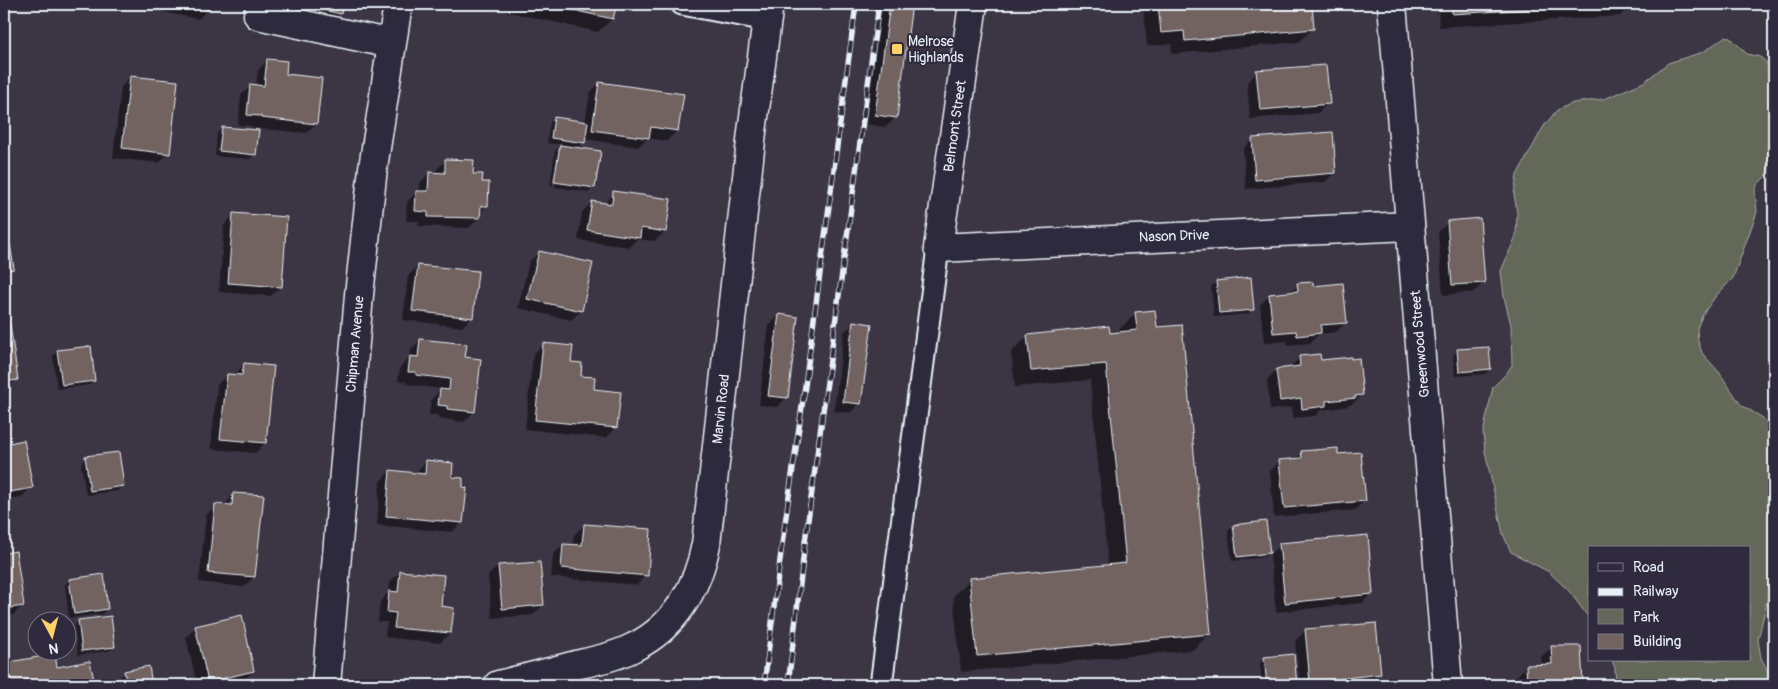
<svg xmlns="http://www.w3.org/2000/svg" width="1778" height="689" font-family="Pangolin,sans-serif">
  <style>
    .green { fill: #646759; stroke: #a6aca8 }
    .shadow { fill: #0007 }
    .building { fill: #726360; stroke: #e8f1f8 }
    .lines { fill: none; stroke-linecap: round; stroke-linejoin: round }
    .service-casing { stroke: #e8f1f8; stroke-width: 25 }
    .minor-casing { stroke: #e8f1f8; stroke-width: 31 }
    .tertiary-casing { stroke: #e8f1f8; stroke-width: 31 }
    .service { stroke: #2f2a3d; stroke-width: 21 }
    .minor { stroke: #2f2a3d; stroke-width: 28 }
    .tertiary { stroke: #2f2a3d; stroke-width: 28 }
    .rail-casing { stroke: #e8f1f8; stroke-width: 5.5 }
    .rail { stroke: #2f2a3d; stroke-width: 4; stroke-dasharray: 11; stroke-linecap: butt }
    .poi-dot { fill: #ffd166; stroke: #2f2a3d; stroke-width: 2 }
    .labels { text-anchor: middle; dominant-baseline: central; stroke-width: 4; stroke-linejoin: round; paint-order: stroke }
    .poi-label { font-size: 14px; fill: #e8f1f8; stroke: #2f2a3d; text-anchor: start }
    .street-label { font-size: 14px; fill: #e8f1f8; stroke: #2f2a3d }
  </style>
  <rect width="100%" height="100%" fill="#3c3544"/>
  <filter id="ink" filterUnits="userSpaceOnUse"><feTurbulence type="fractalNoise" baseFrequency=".02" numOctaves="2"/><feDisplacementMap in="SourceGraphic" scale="10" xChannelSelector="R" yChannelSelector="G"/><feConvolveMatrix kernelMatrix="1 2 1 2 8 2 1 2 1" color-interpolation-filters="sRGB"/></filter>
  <g filter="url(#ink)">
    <path class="green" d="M1726,36L1733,40L1747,54L1760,57L1766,62L1772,74L1774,110L1771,138L1772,158L1766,176L1757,185L1755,191L1757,212L1733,278L1715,297L1703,314L1697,328L1698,341L1702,353L1719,372L1741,405L1763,418L1771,427L1774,435V553L1769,593L1758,640L1761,658L1770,675V685H1616L1615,668L1612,660H1749V548H1589V618L1569,591L1549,572L1511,552L1503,534L1485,451L1483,433L1493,387L1506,374L1512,365L1511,325L1504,297L1501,271L1516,236L1517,213L1514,194L1517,175L1544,126L1557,110L1573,103L1604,99L1644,82L1668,63L1703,52Z"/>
    <path class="shadow" d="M164,4H209L208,9L198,19L163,12Z
      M246,4H342L340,13L330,23Z
      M473,4H616L612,19L598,32Z
      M882,4H911L896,117L886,127L866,124Z
      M1143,4H1311L1313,28L1299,42L1172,54L1171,44L1147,46Z
      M1438,4H1632L1620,16L1439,27Z
      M267,61L285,75L316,123L306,133L252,128V126L238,125L241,95L251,86H256L258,70Z
      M1257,72L1328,103L1318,113L1250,119L1247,82Z
      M130,77L169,153L159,163L113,158L121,87Z
      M599,83L677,131L667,141L648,138L638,147L584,139V142L577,149L594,188L589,192L555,187L560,150H558L552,187H550L555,151L562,145L547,143L550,123L555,118L585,123L590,93Z
      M222,128L255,154L250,159L215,156L217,133Z
      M1253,139L1335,172L1325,182L1246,189L1243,149Z
      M446,160L472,175L481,183L487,206L479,213V218L469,228L418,226L419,221H406L407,202L417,192H419L420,183L429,173L436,174V170Z
      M614,193L665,231L655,241L637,239L629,247L578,240L582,212L592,202L604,204Z
      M234,215L281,286L271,296L219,292L224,225Z
      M1448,222L1484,282L1474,292L1443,295L1438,232Z
      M4,245H9L13,268L4,277Z
      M539,252L581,311L571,320L518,308L529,262Z
      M418,266L472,317L462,327L403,320L408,276Z
      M1216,282L1253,309L1248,314L1214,317L1211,287Z
      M1298,285L1312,287L1346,322L1336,332L1319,334L1310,343L1287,345V341L1264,343L1260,305L1270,295L1290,293Z
      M1136,313L1210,633L1193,650L961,672L953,596L970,580L1108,566L1090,380L1015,387L1011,352L1028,336L1119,333V330Z
      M779,316L787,397L777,407L759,405L769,325Z
      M854,323L860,403L850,413L834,411L844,332Z
      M9,326L17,379L7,389L4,390V327Z
      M420,340L464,358L474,412L464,422L438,418V415H429L431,400L441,389L406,384L407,382L398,381L400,367L410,358L411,350Z
      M543,345L570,363L580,377L593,390L616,428L606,438L525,429L533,354Z
      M58,351L94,380L89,385L57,389L53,356Z
      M1457,351L1490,369L1485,374L1455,376L1453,355Z
      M1300,358L1320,362L1362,395L1352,404L1344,407L1321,410L1315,416L1293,418L1292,407L1270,410L1267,380L1276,370L1290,367Z
      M244,364L265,443L255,453L211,449L217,385L227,375L234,376Z
      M23,441L31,487L22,497L4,500V445Z
      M1302,453L1337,456L1365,500L1355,510L1274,517L1270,471L1280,461L1295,460Z
      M86,458L122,486L117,491L86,495L81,463Z
      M427,461L450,478L462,522L452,532L377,525L380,481L390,471L417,474V471Z
      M234,494L254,577L244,587L199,582L206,515L216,505L224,506Z
      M584,525L646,575L637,585L551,577L553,555L563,545L573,546L574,535Z
      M1233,526L1269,552L1264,557L1232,561L1228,531Z
      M4,544L5,554L23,605L13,615L4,617Z
      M1280,545L1372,593L1362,603L1276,612L1270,554Z
      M498,566L543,605L533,615L492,618L488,576Z
      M400,572L440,607L450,633L440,643L385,637L387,622H378L380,602L389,592L390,582Z
      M69,580L107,609L102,614L69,618L65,585Z
      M79,621L114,646L109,651L78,655L74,626Z
      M195,628L253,671L243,681L224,685H197L186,637Z
      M1305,631L1380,674L1370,683L1352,685H1300L1295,641Z
      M1580,647L1581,685H1517V676L1526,666H1542L1541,657L1551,648Z
      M1293,655L1296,685H1262L1260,663L1265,658Z
      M54,656L56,668L89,662L93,685H4V664Z
      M148,668L151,685H121L120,677L125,672Z"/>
    <path class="building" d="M179,4H210L209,10Z
      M295,4H343L341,14Z
      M545,4H617L613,19Z
      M890,4H912L897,118L875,115Z
      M1158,4H1312L1314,29L1185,41L1184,31L1161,33Z
      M1452,4H1610L1452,14Z
      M267,59L287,61L286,74L322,78L317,124L261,118V116L247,115L250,84L264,86Z
      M1326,65L1330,104L1260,110L1256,70Z
      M130,76L178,81L170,154L122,148Z
      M599,82L684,94L678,131L651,127L649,138L592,130Z
      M554,117L588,122L585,143L551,138Z
      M222,127L259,130L256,155L219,151Z
      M1333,132L1336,173L1255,180L1252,138Z
      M560,145L601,151L595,188L554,182Z
      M445,159L474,160L473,174H483L482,182H489L488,206H481L480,218L428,217V212L415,211L416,191H428L429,172L445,173Z
      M613,191L671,199L666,232L641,228L640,238L587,230L592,201L612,204Z
      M233,213L287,217L282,287L228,283Z
      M1480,218L1485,283L1452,285L1447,221Z
      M10,243L14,269L4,271V244Z
      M539,251L593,263L582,311L527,299Z
      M418,265L478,271L473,318L412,311Z
      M1251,277L1254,310L1219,313L1216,281Z
      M1313,282V286L1343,283L1347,323L1321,325V333L1297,336L1296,331L1273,333L1269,294L1298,291L1297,283Z
      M1155,310L1157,327L1182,325L1211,634L977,656L969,578L1126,563L1106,364L1031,371L1027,335L1109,326L1110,333L1137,330L1135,312Z
      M779,314L798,317L788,398L768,396Z
      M853,321L872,324L861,404L843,402Z
      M10,324L18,380L4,382V325Z
      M420,339L467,344L465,357L481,359L475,412L447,409V406L438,405L440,389L449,390L450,379L416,375V372H408L410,356L418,357Z
      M543,343L573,346L571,362L582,363L581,376L595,377L594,389L621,392L617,428L535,420Z
      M91,346L95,381L62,385L57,350Z
      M1489,347L1491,369L1459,372L1457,349Z
      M1320,354L1321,360L1351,357V359L1359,358L1363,395L1355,396L1356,398L1326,401V406L1302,409L1301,398L1280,401L1276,369L1300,366L1299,356Z
      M244,363L274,366L266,443L220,439L227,374L242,375Z
      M24,440L33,488L4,493V444Z
      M1338,448V454L1361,452L1366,501L1284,508L1279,460L1302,458L1301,451Z
      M119,452L124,486L90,491L85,456Z
      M426,460L453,463L452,477L463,478V487L467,488L463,523L386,516L390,470L425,474Z
      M233,493L264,495L255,577L208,573L215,504L232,505Z
      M1266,521L1270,553L1237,557L1233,525Z
      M584,524L651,529L648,576L561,568L563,544L582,545Z
      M1368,535L1373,594L1285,603L1279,543Z
      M4,538L6,553L16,551L24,606L4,609Z
      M540,562L544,605L502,609L498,565Z
      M400,571L444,575L441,606L454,608L451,633L394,628L396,613L387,612L389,591L398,592Z
      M104,574L108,609L74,614L69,579Z
      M242,615L254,671L208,682L195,626Z
      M111,616L115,647L82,651L78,620Z
      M1376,623L1381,674L1310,682L1305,629Z
      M1551,646H1581L1583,685H1527L1526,665L1552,664Z
      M55,654L57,667L90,661L95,685H4V663Z
      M1294,654L1297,685H1267L1264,657Z
      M149,666L152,685H127L124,671Z"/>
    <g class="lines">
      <defs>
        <path id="service" d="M682,4L767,20
          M881,685L938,248"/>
        <path id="minor" d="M973,4L938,248L1410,226
          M258,15L392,44
          M326,685L359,295L373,168L398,4
          M498,685C523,679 547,673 572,666C593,661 615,657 634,647C675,627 698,587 706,544L752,132L769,4"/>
        <path id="tertiary" d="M1392,4L1448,685"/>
      </defs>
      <use href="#service" class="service-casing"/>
      <use href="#minor" class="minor-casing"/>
      <use href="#tertiary" class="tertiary-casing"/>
      <use href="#service" class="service"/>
      <use href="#minor" class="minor"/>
      <use href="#tertiary" class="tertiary"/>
      <defs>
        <path id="rail" d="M764,685L783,537L805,386L856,4
          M788,685L805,542L879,4"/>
      </defs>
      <use href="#rail" class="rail-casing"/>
      <use href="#rail" class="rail"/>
    </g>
  </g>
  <rect class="poi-dot" x="891" y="43" width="12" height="12" rx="2.5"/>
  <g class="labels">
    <g class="poi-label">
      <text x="908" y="41">Melrose<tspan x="908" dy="16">Highlands</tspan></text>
    </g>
    <g class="street-label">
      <text transform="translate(955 126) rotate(-82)">Belmont Street</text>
      <text transform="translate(1174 236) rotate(-2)">Nason Drive</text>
      <text transform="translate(355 344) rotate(-85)">Chipman Avenue</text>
      <text transform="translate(1420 344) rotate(-95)">Greenwood Street</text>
      <text transform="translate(721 409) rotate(-84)">Marvin Road</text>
    </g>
  </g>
  <rect width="1778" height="689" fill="none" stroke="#2f2a3d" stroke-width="20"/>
  <rect x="10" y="10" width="1758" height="669" fill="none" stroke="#e8f1f8" stroke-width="2" filter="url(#ink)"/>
  <rect x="1588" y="546" width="162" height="115" fill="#2f2a3d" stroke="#797a88"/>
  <rect x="1598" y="563" width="25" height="8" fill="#2f2a3d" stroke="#797a88"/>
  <text x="1633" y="572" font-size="15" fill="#e8f1f8">Road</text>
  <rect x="1598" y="588" width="25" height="8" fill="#e8f1f8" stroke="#797a88"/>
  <text x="1633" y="596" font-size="15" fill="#e8f1f8">Railway</text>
  <rect x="1598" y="609" width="25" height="15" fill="#646759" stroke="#797a88"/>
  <text x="1633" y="622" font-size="15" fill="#e8f1f8">Park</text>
  <rect x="1598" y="634" width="25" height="15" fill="#726360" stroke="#797a88"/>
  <text x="1633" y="646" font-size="15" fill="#e8f1f8">Building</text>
  <g transform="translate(52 636) rotate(173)"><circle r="24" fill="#2f2a3d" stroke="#797a88"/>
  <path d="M0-4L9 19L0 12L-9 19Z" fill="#ffd166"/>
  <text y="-8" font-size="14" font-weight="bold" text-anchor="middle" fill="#e8f1f8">N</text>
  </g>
</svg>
